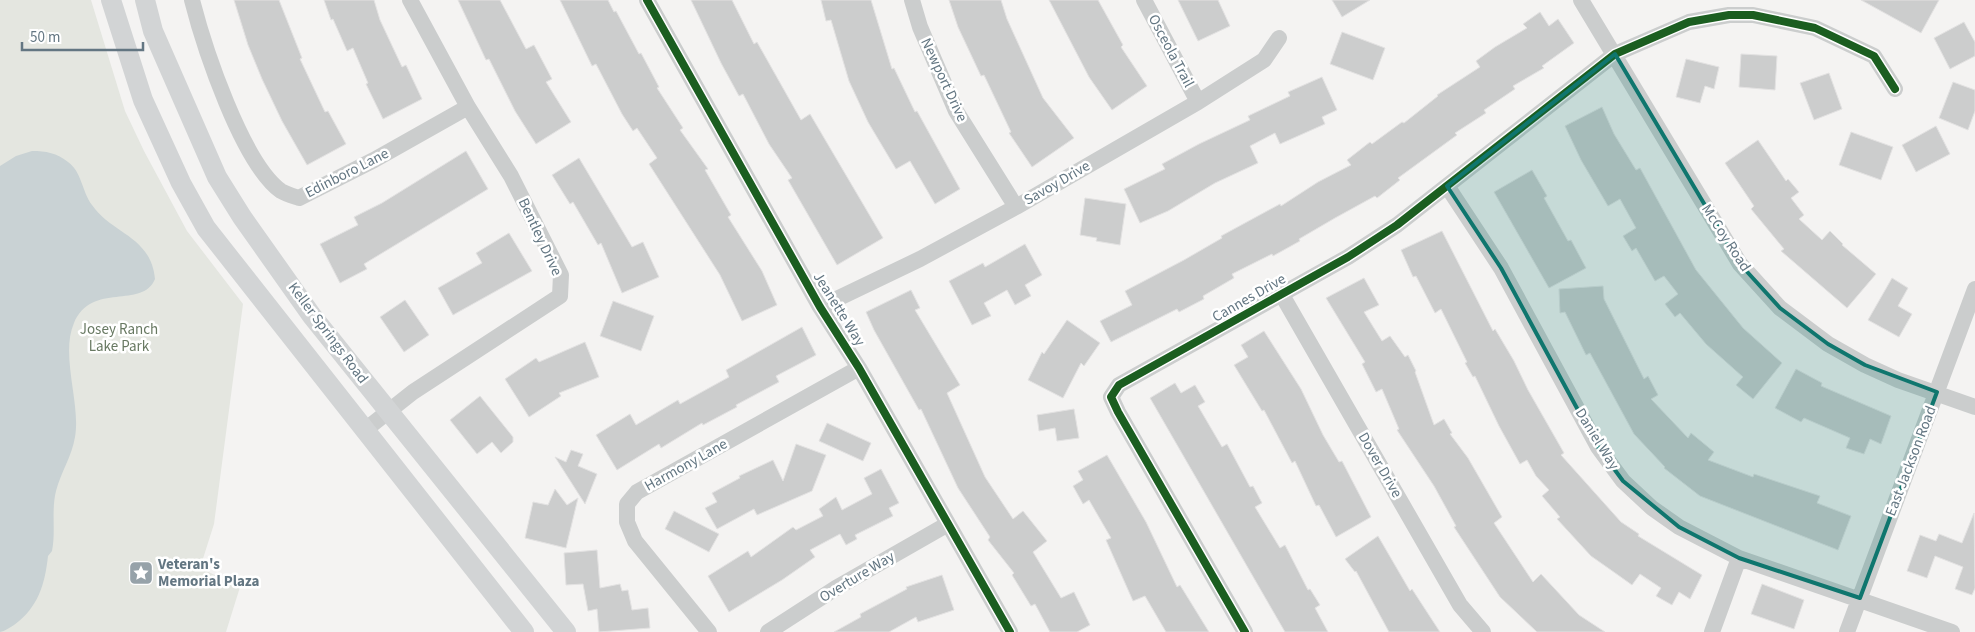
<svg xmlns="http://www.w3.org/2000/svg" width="1975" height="632" font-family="'Source Sans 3',sans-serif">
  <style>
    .green { fill: #e4e6e0 }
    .water { fill: #c9d2d4 }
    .building { fill: #cccdcd; stroke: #e3e2e2 }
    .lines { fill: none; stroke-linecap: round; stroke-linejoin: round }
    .minor { stroke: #cbcdcd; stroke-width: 16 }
    .major { stroke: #d2d4d5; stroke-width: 20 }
    .cycleway-casing { stroke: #fff; stroke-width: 11 }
    .cycleway { stroke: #1b5e20; stroke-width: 8 }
    .marked { fill: #0f766e; fill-opacity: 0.2; stroke: #0f766e; stroke-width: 4; stroke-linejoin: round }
    .labels { text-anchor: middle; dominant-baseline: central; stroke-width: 5; stroke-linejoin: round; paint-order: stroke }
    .street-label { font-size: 15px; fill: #637682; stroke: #fff }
    .park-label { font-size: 15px; fill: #687962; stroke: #fff }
    .poi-label { font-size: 15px; font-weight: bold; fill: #637682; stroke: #fff; text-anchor: start }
  </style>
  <rect width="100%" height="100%" fill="#f4f3f2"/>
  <path class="green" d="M0,0H91L125,111L144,151L187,231L243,304L214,524L200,568L240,587L226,632H0Z"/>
  <path class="water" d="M32,151C46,151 57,153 68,162C82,172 82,192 92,205C112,234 151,236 155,279C142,310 92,281 74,323C60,355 81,404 75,437C72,456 61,472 56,491C51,511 56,532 52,551L48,556C45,584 38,608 14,625C9,628 5,631 0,632V166L16,156Z"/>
  <path class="building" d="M234,0H279L302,58L300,59L325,112L328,111L346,144L307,165L282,121L262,79L248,45Z
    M324,0H374L380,20L402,67L406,65L422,99L383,119L366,84L368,83L353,48L347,51L333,19L331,20Z
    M458,0H500L526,49L534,45L552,79L546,82L571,122L536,144L515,111L489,59L486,60Z
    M560,0H608L614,12L616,11L639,54L641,53L659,87L657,88L683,128L680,130L708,169L705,170L731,215L728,217L762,271L777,305L742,321L720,275L649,164L657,158L637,128L633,131L622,114L596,64L592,66Z
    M691,0H732L754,44L757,42L801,120L810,114L883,238L837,265L788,180L792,178L769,144L743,94L739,96L721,63Z
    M821,0H871L892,69L894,68L915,112L917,111L960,189L935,204L910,161L896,169L868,122L849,81L831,20L826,21Z
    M949,0H1001L1007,19L1043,98L1074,138L1032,167L1009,133L1011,132L984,75L981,76L958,27Z
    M1049,0H1098L1123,45L1121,47L1147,86L1112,110L1089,77Z
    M1178,0H1218L1230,26L1198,41Z
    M1332,0H1370L1342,17Z
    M1861,0H1939L1921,33Z
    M1540,12L1549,26L1558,19L1574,43L1542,66L1544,68L1513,86L1515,89L1484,110L1486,113L1455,133L1457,135L1398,178L1400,180L1377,198L1375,196L1335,218L1299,239L1300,241L1273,256L1272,254L1232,274L1234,278L1203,296L1204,299L1179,312L1177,309L1111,342L1100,321L1132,305L1125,291L1184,260L1222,238L1221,236L1280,204L1281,206L1318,182L1351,165L1347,160L1370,142L1372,144L1402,122L1404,123L1438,96L1437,95L1480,67L1476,61L1495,47L1527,28L1523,24Z
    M1964,22L1975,42V56L1950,69L1934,38Z
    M1342,32L1385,48L1373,80L1330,64Z
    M1741,54L1777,56L1775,90L1739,87Z
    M1686,59L1719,67L1714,89L1705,86L1700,103L1676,97Z
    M1829,73L1842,109L1814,120L1800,83Z
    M1322,77L1337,110L1322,117L1325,124L1280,144L1275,133L1250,146L1258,163L1215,183L1168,211L1140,223L1124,189L1165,169L1162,164L1199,144L1250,120L1248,116L1290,96L1288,92Z
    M1953,82L1975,90V111L1968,130L1939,118Z
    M1602,107L1614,134L1636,170L1640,168L1696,270L1743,328L1782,363L1753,399L1736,385L1743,377L1706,344L1680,313L1675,317L1665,304L1678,294L1664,276L1655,281L1636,248L1632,251L1623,236L1636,228L1620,199L1608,206L1581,160L1565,126Z
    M1936,126L1950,154L1916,172L1902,145Z
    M1851,132L1893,147L1881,180L1839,165Z
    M1758,140L1786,181L1788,179L1799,192L1791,198L1804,215L1799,219L1822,240L1830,231L1843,244L1842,245L1876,274L1847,308L1781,251L1784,249L1751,209L1754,206L1725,163Z
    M466,151L488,189L364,264L367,269L340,283L320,244L358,225L354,217L382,203Z
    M579,158L632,247L643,242L659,277L622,293L601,243L598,245L573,202L570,204L552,175Z
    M1532,170L1547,196L1544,198L1568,241L1571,240L1586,268L1549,288L1494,192Z
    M1085,198L1126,204L1120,245L1096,241L1097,238L1080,235Z
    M1442,231L1493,331L1495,329L1514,361L1528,390L1564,453L1561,455L1621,522L1639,534L1638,536L1702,575L1690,599L1679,592L1672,605L1656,596L1661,588L1640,574L1632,585L1618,575L1591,556L1557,519L1560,517L1542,496L1549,490L1536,476L1527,460L1520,464L1499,426L1475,376L1473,377L1465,363L1467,362L1441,309L1435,313L1416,276L1413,277L1401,250Z
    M509,233L532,271L453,315L438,288L482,263L476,253Z
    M1025,244L1042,275L1025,285L1031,296L1015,305L1007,290L984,303L991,316L972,325L949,281L983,263L985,267Z
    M1364,278L1379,305L1364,312L1382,341L1390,336L1405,357L1408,355L1416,371L1415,372L1434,425L1444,419L1452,433L1450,434L1468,458L1502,517L1494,523L1533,582L1541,574L1579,615L1605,632H1537L1500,597L1454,527L1456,526L1434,486L1397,430L1399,429L1382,389L1376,392L1362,364L1365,362L1326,298Z
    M1892,278L1908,288L1898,306L1912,314L1899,337L1868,320Z
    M1603,286L1604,299L1644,379L1648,376L1658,395L1651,399L1688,438L1691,433L1714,452L1708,460L1753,477L1754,474L1820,496L1817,503L1851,516L1838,550L1700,496L1664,468L1665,467L1634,434L1590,353L1586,355L1565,312L1560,313L1559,289Z
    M911,290L920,308L915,310L960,385L947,393L985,477L1013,519L1023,511L1047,541L1033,552L1061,598L1074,592L1090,625L1077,632H1050L1035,604L1031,606L1012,575L1014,573L988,540L990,537L958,488L921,409L919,410L874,330L866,312Z
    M405,300L429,335L404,352L380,317Z
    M613,301L654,316L641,351L600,336Z
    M1067,320L1100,343L1084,366L1081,363L1063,398L1028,380L1042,352L1044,354Z
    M802,327L816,355L776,376L779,382L736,405L737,407L703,425L702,423L661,448L659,444L617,470L596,435L630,414L636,425L678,400L680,404L729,377L726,370Z
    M1264,331L1301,389L1323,435L1339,462L1342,461L1371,517L1336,537L1319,505L1316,506L1295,461L1292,463L1264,410L1262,411L1234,365L1248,357L1241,345Z
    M585,342L599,377L559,393L561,396L529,417L505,379L536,358L539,362Z
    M1796,369L1822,383L1821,386L1891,416L1881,444L1870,439L1864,454L1846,448L1850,438L1804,418L1801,422L1775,408Z
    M1175,383L1181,393L1195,385L1205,402L1198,406L1222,447L1227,444L1250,487L1253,486L1262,503L1255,507L1280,548L1285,545L1308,590L1310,589L1320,605L1315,608L1328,632H1285L1150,398Z
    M480,396L513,437V442L501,453L492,442L477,454L450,420Z
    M1074,409L1079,438L1057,441L1055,428L1039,431L1037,415Z
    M827,423L871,443L863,461L819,441Z
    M796,444L826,455L812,491L757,515L754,509L717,529L705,508L717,502L712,493L740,478L739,476L773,460L783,481Z
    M571,450L583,454L578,466L597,474L585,504L555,457L566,462Z
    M1107,455L1146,522L1177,587L1180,585L1209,632H1166L1145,596L1133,601L1106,540L1111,538L1089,500L1083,504L1073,486L1083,480L1078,471Z
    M881,469L899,503L889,508L893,516L855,535L857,539L846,545L840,534L810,550L815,557L782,580L729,612L708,576L748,551L751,557L793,527L796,530L823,516L819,509L836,497L842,510L872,494L864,478Z
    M555,489L567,505L578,498L566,548L525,538L533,502L548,505Z
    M674,511L719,534L709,552L665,529Z
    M1974,513L1975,588L1972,595L1955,589L1963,567L1935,556L1927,578L1907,571L1920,535L1936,541L1939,534L1962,543Z
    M1378,536L1410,591L1412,589L1440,632H1389L1356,571L1355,572L1345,559Z
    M597,550L600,588L620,584L622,591L628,590L632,610L648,608L650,628L599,632L597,609L588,611L583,584L566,585L564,553Z
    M942,575L954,610L918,622L916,617L889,632H834L861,617L860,614L907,589L906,587Z
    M1762,584L1804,600L1794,629L1751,614Z"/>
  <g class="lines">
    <path class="minor" d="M192,0C204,47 242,163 281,191C286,194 293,196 299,198L374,160L468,107
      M647,0L820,307L859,368L1010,632
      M912,0L920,27L956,111L1016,207
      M1144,0L1198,102
      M1581,0L1740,264L1780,308L1828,344L1865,365L1898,380L1975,407
      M1447,186L1501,268L1598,447L1623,481L1652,508L1679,527L1739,558L1952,632
      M1282,295L1460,605L1483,632
      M820,307L920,259L1016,207L1198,102L1264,60L1279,38
      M365,430L413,392L560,296L561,275L511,176L468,107L410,0
      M709,632L635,541L627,522V504L637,492L859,368
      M768,632L836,588L948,524
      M1245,632L1118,412L1111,397L1119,385L1348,257L1397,225L1615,54L1689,22L1729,15H1753L1815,28L1874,56L1895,89
      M1712,632L1739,558
      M1847,632L1975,289"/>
    <path class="major" d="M111,0L143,100L181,183L206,228L524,632
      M145,0L153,31L217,177L242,217L312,316L566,632"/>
    <defs>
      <path id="cycleway" d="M647,0L820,307L859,368L1010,632
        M1245,632L1118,412L1111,397L1119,385L1348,257L1397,225L1615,54L1689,22L1729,15H1753L1815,28L1874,56L1895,89"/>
    </defs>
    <use href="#cycleway" class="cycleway-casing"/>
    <use href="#cycleway" class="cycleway"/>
  </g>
  <path class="marked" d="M1615,54L1740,264L1780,308L1828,344L1865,365L1937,392L1860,598L1739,558L1679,527L1623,481L1598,447L1501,268L1447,186Z"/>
  <defs>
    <symbol id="sight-square" viewBox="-11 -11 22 22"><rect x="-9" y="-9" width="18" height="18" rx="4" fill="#96a2a9" stroke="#fff"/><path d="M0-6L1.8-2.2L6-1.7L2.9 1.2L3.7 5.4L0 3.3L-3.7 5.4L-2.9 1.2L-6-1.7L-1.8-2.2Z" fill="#fff"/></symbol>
  </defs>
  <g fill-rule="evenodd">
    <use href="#sight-square" x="127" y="559" width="28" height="28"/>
  </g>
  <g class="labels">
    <g class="street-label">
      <text transform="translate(1171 51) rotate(62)">Osceola Trail</text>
      <text transform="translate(944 80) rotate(65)">Newport Drive</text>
      <text transform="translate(347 173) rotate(-27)">Edinboro Lane</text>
      <text transform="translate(1057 183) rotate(-30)">Savoy Drive</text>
      <text transform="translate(540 237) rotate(65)">Bentley Drive</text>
      <text transform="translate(1726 238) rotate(57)">McCoy Road</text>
      <text transform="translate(1249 298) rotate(-30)">Cannes Drive</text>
      <text transform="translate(839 309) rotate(58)">Jeanette Way</text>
      <text transform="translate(328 333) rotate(53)">Keller Springs Road</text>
      <text transform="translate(1597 439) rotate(58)">Daniel Way</text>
      <text transform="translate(1911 461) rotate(-69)">East Jackson Road</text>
      <text transform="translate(686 465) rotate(-29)">Harmony Lane</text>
      <text transform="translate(1380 465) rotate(60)">Dover Drive</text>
      <text transform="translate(857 577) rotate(-31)">Overture Way</text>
    </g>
    <g class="park-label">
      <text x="119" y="329">Josey Ranch<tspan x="119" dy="17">Lake Park</tspan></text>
    </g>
    <g class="poi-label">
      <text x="158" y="564">Veteran's<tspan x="158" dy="17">Memorial Plaza</tspan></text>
    </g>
  </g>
  <path d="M22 42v8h121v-8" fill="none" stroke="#637682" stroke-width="2.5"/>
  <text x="30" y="42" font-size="15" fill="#637682" stroke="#ffffff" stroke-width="4" paint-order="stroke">50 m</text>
</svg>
